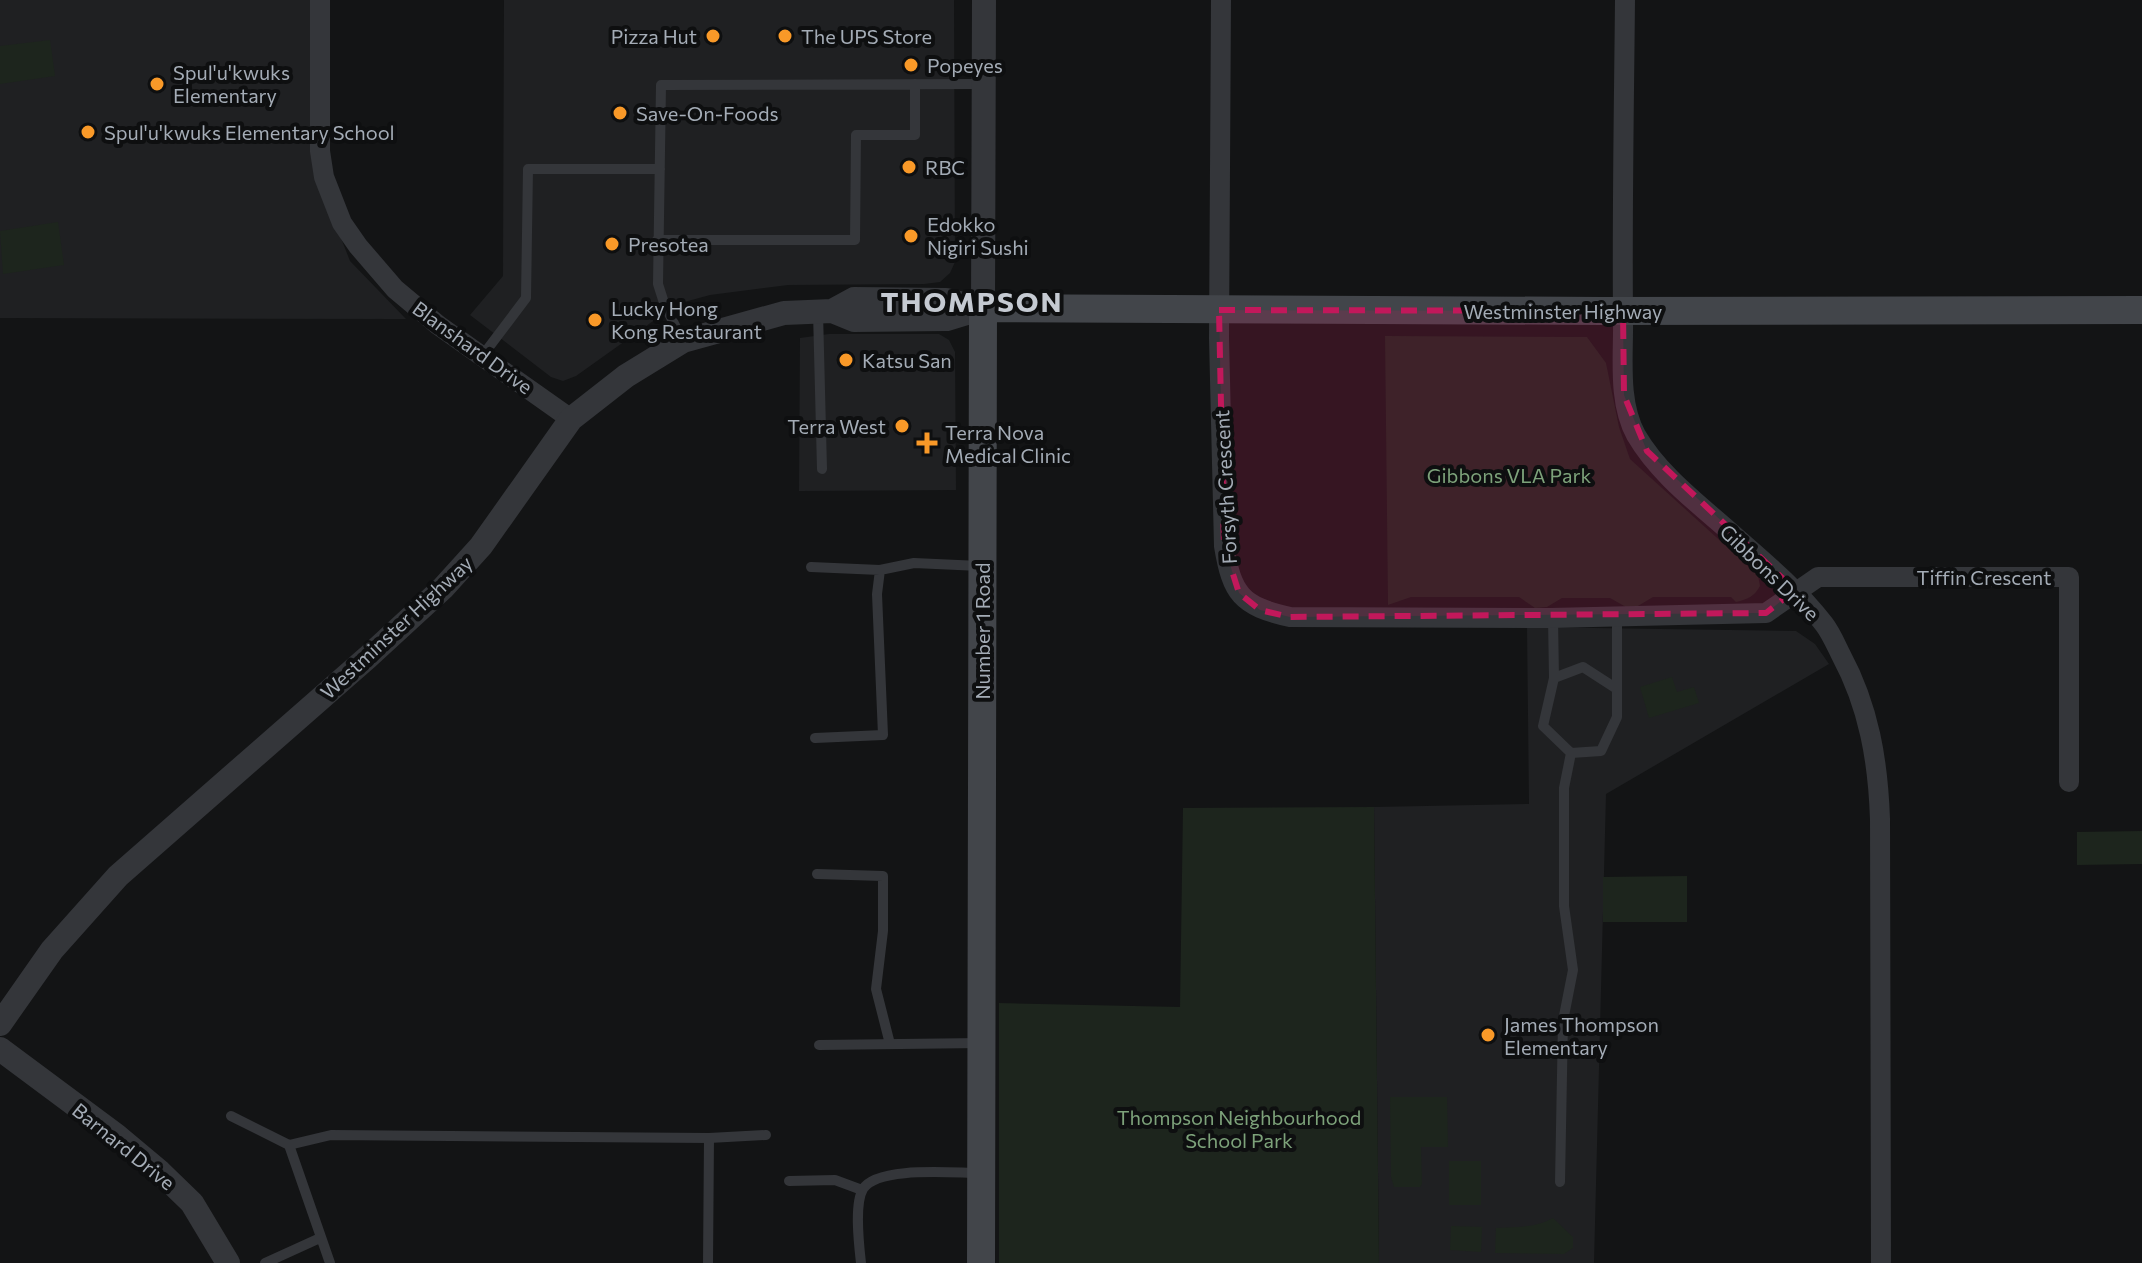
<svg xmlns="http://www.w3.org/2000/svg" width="2142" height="1263" font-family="Commissioner,sans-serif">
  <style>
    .built { fill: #1f2022 }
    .green { fill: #1d251d }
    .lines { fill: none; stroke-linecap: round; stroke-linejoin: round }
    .service { stroke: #34363a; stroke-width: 10 }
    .minor { stroke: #34363a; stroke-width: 20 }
    .tertiary { stroke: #34363a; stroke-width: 24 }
    .secondary { stroke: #42454a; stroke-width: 28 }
    .marked { fill: #c2185b; fill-opacity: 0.2; stroke: #c2185b; stroke-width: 6; stroke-dasharray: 16 10; stroke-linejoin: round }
    .poi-dot { fill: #f99928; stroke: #0e0f10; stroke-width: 3 }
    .labels { text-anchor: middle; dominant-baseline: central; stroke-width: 8; stroke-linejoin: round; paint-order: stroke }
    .poi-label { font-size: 20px; fill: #a4acb6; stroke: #0e0f10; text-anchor: start }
    .street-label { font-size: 20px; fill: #a4acb6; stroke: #0e0f10 }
    .park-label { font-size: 20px; fill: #7da27a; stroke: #0e0f10 }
    .district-label { font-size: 28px; font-weight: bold; letter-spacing: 2px; fill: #c5cad2; stroke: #0e0f10 }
  </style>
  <rect width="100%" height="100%" fill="#131415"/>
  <path class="built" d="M0,0H314L313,167L350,261L406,319L0,318Z
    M504,0H954L955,262L950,273L940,282L924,284L788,285L710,295L677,304L576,376L563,381L551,377L470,315L503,276Z
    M829,334H939L949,340L955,352L956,490L799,491L800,338Z
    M1527,627L1796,631L1815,644L1829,664L1606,794L1594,1263H1379L1374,807L1529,804Z"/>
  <path class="green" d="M50,40L55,76L0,84V46Z
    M58,222L64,265L3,274L0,231Z
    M1385,336L1587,337L1606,363L1619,427L1630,459L1758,575L1760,586C1754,597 1748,599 1736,602L1731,597H1653L1638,606L1626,607L1610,598H1562L1547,607L1535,608L1519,597H1411L1388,605Z
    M1672,677L1677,692L1694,687L1699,703L1649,718L1640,687Z
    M1374,807L1379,1263H999V1003L1180,1007L1183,808Z
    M2142,831V864L2077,865V832Z
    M1687,876V922H1603V877Z
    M1390,1097H1447L1448,1147H1421L1422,1184L1420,1187H1394L1391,1177Z
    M1449,1161H1481V1205H1449Z
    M1553,1218L1573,1237V1248L1564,1254L1495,1253L1496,1228C1516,1227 1535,1228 1553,1218Z
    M1451,1226L1482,1227L1481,1252L1450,1250Z"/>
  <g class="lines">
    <path class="service" d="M657,240H855L856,135H915V84
      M818,312L822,469
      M683,341L665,306L658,284L661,85L984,84
      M483,355L526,298L528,169H660
      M811,567L880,570L914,563L980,566
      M1553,618L1554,678L1543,726L1571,753L1601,751L1617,717V617
      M1554,678L1583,667L1617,689
      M815,738L883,735L877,594L880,570
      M817,874L883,876V931L876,989L890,1044
      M819,1045L981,1043
      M231,1116L289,1145L331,1135L709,1138L766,1135
      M289,1145L330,1263
      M789,1181L835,1180L862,1190
      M1560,1182L1563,1021L1573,970L1564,906V788L1571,753
      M265,1263L320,1238
      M708,1263L709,1138
      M861,1263C859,1245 854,1204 863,1189C877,1166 952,1173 978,1173"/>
    <path class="minor" d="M320,0V151L324,177L342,223L358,246L395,289L438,325L571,419
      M1221,0L1219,338L1224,546C1232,594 1241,606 1290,617L1550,618L1766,613L1818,577H2069V782
      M1625,0C1624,105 1622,210 1623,315C1624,354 1617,400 1636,435C1658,473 1696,502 1729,531C1762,560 1796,588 1824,624C1831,633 1836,645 1841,655C1869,707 1878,761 1880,819L1881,1263"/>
    <path class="tertiary" d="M983,308L984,0
      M832,311L854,299L946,300L981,308
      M0,1024L52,950L118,876L368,657L443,588L481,546L571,419L626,376L683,341L784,313L832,311L854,320L947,319L983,308
      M0,1049L117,1136L160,1172L192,1203L228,1263"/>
    <path class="secondary" d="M981,1263L983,308L1602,311L2142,310"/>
  </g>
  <path class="marked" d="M1219,310L1623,311L1624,395L1647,451L1795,590L1766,613L1290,617L1260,610L1239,593L1224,546Z"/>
  <g class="poi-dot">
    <circle cx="713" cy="36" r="8"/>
    <circle cx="785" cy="36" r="8"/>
    <circle cx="911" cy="65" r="8"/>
    <circle cx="157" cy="84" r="8"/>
    <circle cx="620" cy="113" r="8"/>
    <circle cx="88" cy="132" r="8"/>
    <circle cx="909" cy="167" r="8"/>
    <circle cx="911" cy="236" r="8"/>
    <circle cx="612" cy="244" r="8"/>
    <circle cx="595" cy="320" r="8"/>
    <circle cx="846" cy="360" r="8"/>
    <circle cx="902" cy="426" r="8"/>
    <path d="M923 431h8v8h8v8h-8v8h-8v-8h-8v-8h8z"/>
    <circle cx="1488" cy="1035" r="8"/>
  </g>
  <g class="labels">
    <g class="poi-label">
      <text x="697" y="36" text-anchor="end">Pizza Hut</text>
      <text x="801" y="36">The UPS Store</text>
      <text x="927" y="65">Popeyes</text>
      <text x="173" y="72">Spul'u'kwuks<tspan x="173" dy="23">Elementary</tspan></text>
      <text x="636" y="113">Save-On-Foods</text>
      <text x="104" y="132">Spul'u'kwuks Elementary School</text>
      <text x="925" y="167">RBC</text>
      <text x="927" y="224">Edokko<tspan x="927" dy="23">Nigiri Sushi</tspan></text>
      <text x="628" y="244">Presotea</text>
      <text x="611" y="308">Lucky Hong<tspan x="611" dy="23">Kong Restaurant</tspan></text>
      <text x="862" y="360">Katsu San</text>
      <text x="886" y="426" text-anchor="end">Terra West</text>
      <text x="945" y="432">Terra Nova<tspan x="945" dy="23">Medical Clinic</tspan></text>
      <text x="1504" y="1024">James Thompson<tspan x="1504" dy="23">Elementary</tspan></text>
    </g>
    <g class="street-label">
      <text x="1563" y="311">Westminster Highway</text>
      <text transform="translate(473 347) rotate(36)">Blanshard Drive</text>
      <text transform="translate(1225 487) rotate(-93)">Forsyth Crescent</text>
      <text transform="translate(1770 572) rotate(44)">Gibbons Drive</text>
      <text x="1984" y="577">Tiffin Crescent</text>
      <text transform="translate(396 627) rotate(-43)">Westminster Highway</text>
      <text transform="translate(982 631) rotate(-90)">Number 1 Road</text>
      <text transform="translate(124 1146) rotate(39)">Barnard Drive</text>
    </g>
    <g class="park-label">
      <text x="1509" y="475">Gibbons VLA Park</text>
      <text x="1239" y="1117">Thompson Neighbourhood<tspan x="1239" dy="23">School Park</tspan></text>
    </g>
    <g class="district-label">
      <text x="972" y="301">THOMPSON</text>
    </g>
  </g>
</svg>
